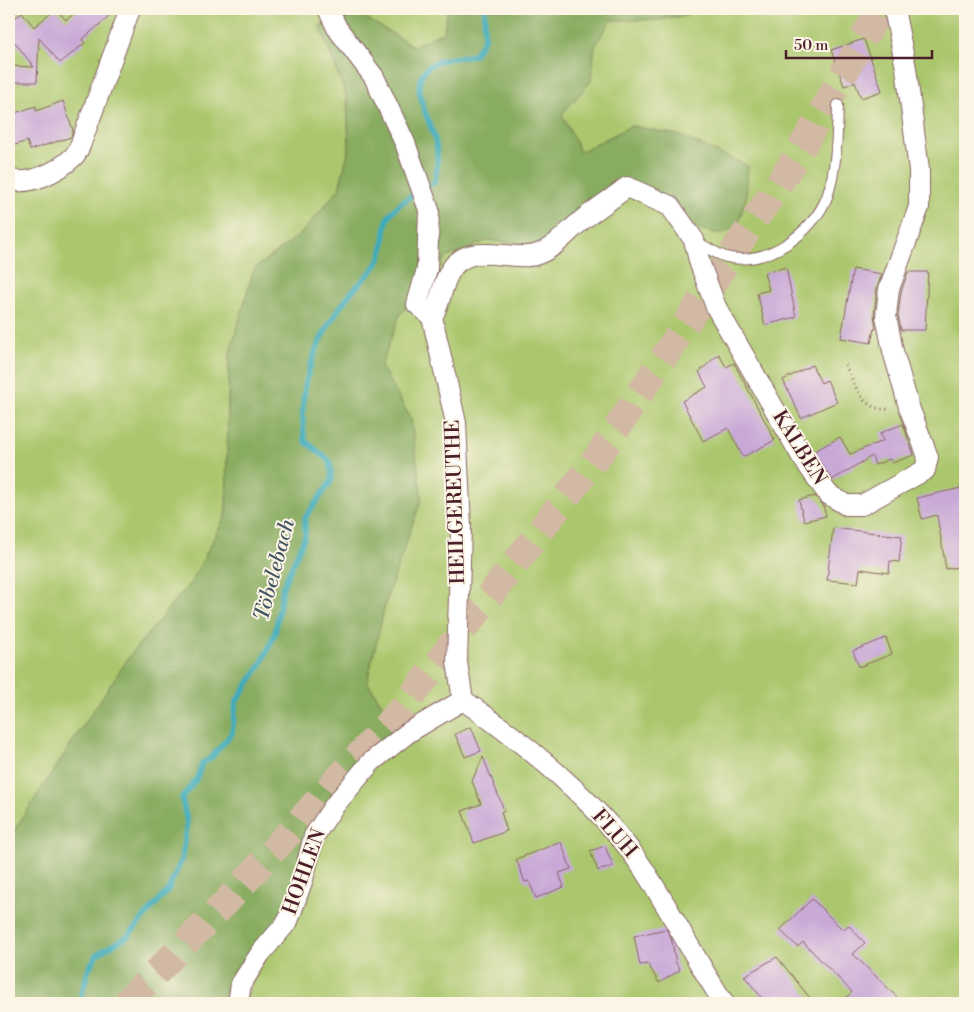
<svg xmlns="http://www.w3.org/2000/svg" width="974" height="1012" font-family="'Libre Bodoni',serif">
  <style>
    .green { fill: #abc76d; stroke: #7a734c }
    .forest { fill: #88ac60; stroke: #696646 }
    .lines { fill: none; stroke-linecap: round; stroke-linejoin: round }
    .stream { stroke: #3dabba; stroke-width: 5.5 }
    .building { fill: #c8a8d7 }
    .primary-tunnel { stroke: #d2b9a3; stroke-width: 28; stroke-dasharray: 28 14; stroke-linecap: butt }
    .service-casing { stroke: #866260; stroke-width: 12 }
    .minor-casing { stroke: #866260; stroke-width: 22 }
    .path { stroke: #866260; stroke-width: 3; stroke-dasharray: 1 4; stroke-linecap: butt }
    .service { stroke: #fff; stroke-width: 10 }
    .minor { stroke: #fff; stroke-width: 20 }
    .labels { text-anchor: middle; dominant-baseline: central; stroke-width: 4; stroke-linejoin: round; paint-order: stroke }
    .street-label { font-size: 20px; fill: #4a1f2b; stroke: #fcf5e5 }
    .water-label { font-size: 21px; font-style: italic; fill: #455764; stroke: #fcf5e5 }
  </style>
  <rect width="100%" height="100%" fill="#fcf5e5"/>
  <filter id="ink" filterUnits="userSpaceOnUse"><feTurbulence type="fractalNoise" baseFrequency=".02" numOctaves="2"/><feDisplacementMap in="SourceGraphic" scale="10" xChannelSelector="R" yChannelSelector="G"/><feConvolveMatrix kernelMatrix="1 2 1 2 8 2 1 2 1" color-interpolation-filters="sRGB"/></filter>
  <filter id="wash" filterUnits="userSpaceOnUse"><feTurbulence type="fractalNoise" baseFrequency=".0096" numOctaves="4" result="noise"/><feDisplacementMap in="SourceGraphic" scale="20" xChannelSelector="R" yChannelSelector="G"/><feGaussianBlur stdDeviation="1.12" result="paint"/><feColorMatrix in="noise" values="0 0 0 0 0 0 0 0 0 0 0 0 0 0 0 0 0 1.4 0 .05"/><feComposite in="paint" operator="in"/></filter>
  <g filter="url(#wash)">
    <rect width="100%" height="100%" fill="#f4dfc1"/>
    <path class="green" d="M9,9H445L447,12L444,32L413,46L359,14L320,26L347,98L349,148L339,189L301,234L254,269L229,356L226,515L192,581L131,654L9,838Z
      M689,9H965V1003H244L305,841L397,726L367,682L387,597L411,419L380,366L400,314L435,276L445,258L488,240L536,245L625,182L719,234L737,226L746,198L747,166L678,135L632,126L580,152L562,114L591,81L595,46L611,19L659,20L687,15Z"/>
    <path class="forest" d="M445,9H689L687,15L659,20H611L595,46L591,81L562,114L580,152L631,126L678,135L748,166L746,198L737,226L720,234L696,228L625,182L577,220L536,245L488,240L445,258L435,276L400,314L381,366L411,419L422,498L387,597L367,682L397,726L305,841L289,908L246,985L244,1003H9V838L131,654L192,581L226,515L229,356L254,269L301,234L339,189L349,148L347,98L320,26L359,14L413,46L444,32L447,12Z"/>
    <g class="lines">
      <path class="stream" d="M79,1003L89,968L97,954L128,936L168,890L181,861L187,822L182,798L197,778L202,763L211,758L232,733L236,702L262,663L275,633L283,586L305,536V518L332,480L330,461L305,441C296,387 316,337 349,295C358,284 369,276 377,264C387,249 383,224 389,216C399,201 420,191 435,182C437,168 439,154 435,140C430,117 401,77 437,62C446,58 464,57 474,55L484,39L485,9"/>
    </g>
    <g id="blocks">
      <path class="building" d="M56,9L66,20L80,9H117L82,40L85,43L60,63L39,38L37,82H11V66L34,67L9,35V23L22,12L34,27Z
        M864,39L882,91L861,98L855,82L844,86L831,50Z
        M63,101L73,130L71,137L30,150L27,141L9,147V115L36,106V111Z
        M786,267L796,317L765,325L757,293L769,290L764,273Z
        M853,269L882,274L877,287L874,315L876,329H874L871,343L841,338Z
        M908,272H928L925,330H901L898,315L901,292Z
        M719,354L726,367L734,363L775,440L743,457L728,428L703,441L682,401L707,387L699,372Z
        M812,365L821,383L827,380L837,402L801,418L783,380Z
        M903,424L914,455L892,463L890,459L875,465L872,456L832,480L813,452L840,437L850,454L883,441L880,433Z
        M965,487V566L946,569L937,515L922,519L917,498Z
        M815,496L823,505L826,516L804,521L799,500Z
        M833,528L902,536L899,562L890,561L889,573L860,569L858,583L827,580Z
        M886,638L892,654L859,667L853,651Z
        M471,727L481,751L465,757L455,734Z
        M483,757L504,810L501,812L507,831L474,843L462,811L481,804L472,781Z
        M561,842L571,869L559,873L564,887L536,898L529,881L525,882L516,859Z
        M605,846L613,866L598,871L590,851Z
        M812,899L843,930L848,925L865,943L853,954L903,1003H841L852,992L803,942L798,947L780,930Z
        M666,929L671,937L676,963L680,970L659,983L648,964L640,965L634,936Z
        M777,957L814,1003H766L744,976Z"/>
    </g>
  </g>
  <g filter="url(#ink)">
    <use href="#blocks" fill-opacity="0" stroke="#866260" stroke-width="1"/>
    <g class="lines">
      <path class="primary-tunnel" d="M126,1003L229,899L404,706L599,455L797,156L880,9"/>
      <defs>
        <path id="service" d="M695,241C705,246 716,254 726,257C766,267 813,233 827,197C837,168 837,135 838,105"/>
        <path id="minor" d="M328,9L337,28L374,77L405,143L429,210L427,269L417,304L432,317L456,423L461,527L457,662L463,700
          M9,179C28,187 59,171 73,157C77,154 79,148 81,143L130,9
          M432,317C441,302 441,289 448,275C465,238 508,262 535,255C555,249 566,233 581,221C596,209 612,199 627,187L670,206L694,240L700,264L716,307L802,457L828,494L846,505H862L925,470L928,457L909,407L893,351L886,316L889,289L919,207V170L906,68L894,9
          M463,700C523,742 595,800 638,861C669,906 693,957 724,1003
          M238,1003L241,984L260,954L288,921L303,879L314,836L334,806L371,762L409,732L463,700"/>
      </defs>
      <use href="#service" class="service-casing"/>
      <use href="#minor" class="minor-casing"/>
      <path class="path" d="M845,365C857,387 861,412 891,409"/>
      <use href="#service" class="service"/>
      <use href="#minor" class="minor"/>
    </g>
  </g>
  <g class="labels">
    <g class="street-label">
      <text transform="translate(799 448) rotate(58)">KALBEN</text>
      <text transform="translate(456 502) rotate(-92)">HEILGEREUTHE</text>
      <text transform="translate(614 834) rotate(49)">FLUH</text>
      <text transform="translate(305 872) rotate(-70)">HOHLEN</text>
    </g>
    <g class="water-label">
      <text transform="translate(275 570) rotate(-75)">Töbelebach</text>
    </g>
  </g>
  <rect width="974" height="1012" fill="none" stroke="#fcf5e5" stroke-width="30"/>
  <path d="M786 50v8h146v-8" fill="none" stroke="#4a1f2b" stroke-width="2.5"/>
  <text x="794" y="50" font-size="15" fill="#4a1f2b" stroke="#fcf5e5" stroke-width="4" paint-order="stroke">50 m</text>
</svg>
